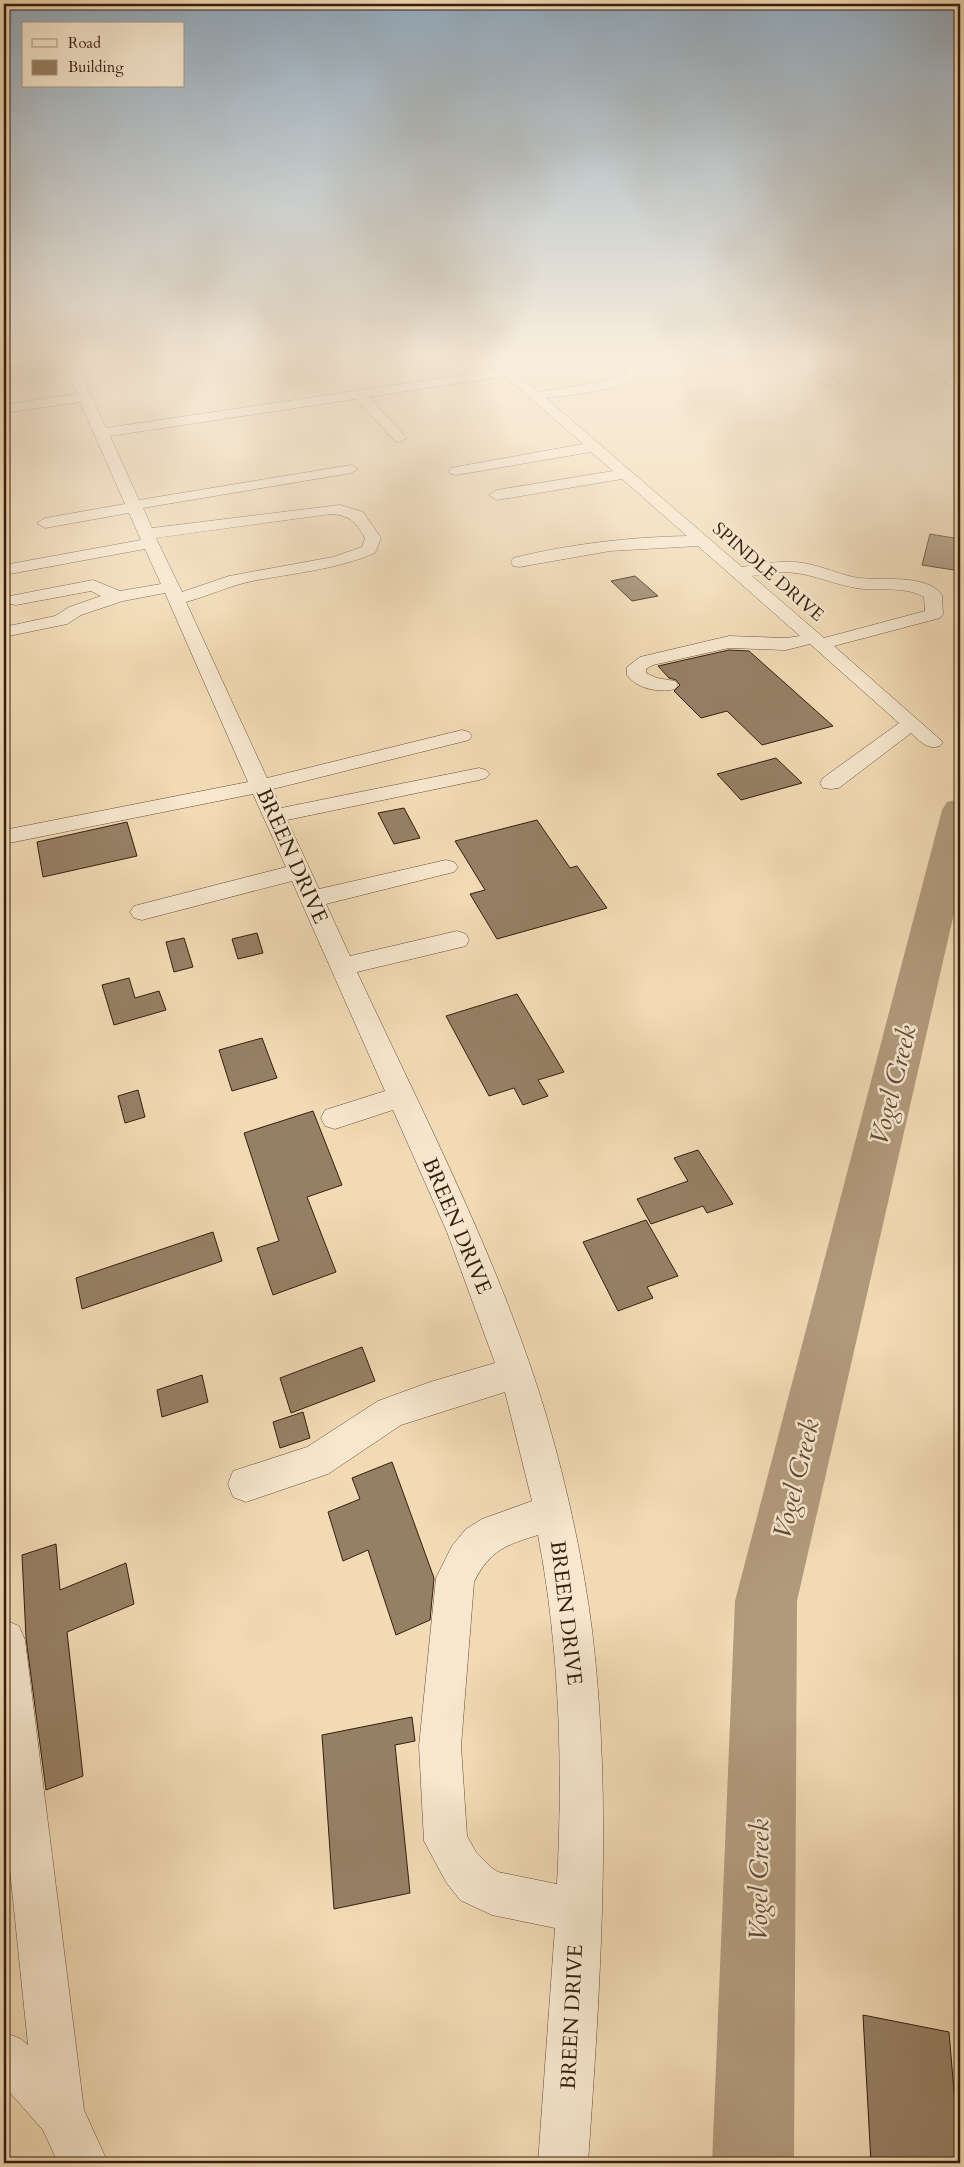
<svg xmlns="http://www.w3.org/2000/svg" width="964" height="2167" font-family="Cardo,serif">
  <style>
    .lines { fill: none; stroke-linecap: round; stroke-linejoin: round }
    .river { fill: #b19a7c; fill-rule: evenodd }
    .building { fill: #968065; stroke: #341e0f }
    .minor-casing { stroke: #634d38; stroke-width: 1 }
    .minor { fill: #f6e7ce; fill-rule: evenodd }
    .labels { text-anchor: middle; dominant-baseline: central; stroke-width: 5; stroke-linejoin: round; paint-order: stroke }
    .far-street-label { font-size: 18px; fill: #341e0f; stroke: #f6e7ce }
    .street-label { font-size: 21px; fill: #341e0f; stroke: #f6e7ce }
    .near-water-label { font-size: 26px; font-style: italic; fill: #604935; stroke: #f6e7ce }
  </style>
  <rect width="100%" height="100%" fill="#f1dab4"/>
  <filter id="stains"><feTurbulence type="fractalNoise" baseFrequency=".004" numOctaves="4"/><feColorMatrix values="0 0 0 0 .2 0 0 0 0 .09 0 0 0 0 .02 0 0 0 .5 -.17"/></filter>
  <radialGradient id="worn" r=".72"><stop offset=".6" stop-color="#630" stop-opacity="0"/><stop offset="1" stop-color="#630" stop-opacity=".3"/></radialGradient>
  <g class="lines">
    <path class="river" d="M960,799V887L797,1601L794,2163H712L735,1601L942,810L947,802Z"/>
  </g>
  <path class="building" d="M930,534L960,539V571L922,565Z
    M635,576L658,596L632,601L611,581Z
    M729,650L749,651L833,726L762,745L727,711L701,718L674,691L680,685L676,680L669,678L658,666Z
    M776,758L802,783L741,800L717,774Z
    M404,808L420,838L394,844L378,813Z
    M537,820L570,868L577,866L607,908L497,939L470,894L485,890L455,841Z
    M127,822L137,856L43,877L37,842Z
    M257,933L263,953L238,959L232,939Z
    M184,938L193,967L174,972L166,942Z
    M129,978L135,998L159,991L166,1010L114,1025L102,985Z
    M517,994L564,1072L538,1080L548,1096L523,1105L514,1088L489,1096L446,1016Z
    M262,1038L277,1078L232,1091L219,1050Z
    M138,1090L145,1117L125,1123L118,1096Z
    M313,1111L342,1185L307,1197L336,1272L273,1295L257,1248L279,1241L244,1133Z
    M698,1150L733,1204L707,1213L703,1206L651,1224L637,1199L688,1181L674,1158Z
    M646,1220L678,1276L647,1287L653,1298L618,1311L583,1242Z
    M213,1232L222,1261L82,1309L76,1278Z
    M362,1347L375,1381L291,1413L280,1378Z
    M202,1375L208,1402L162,1417L157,1390Z
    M303,1412L310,1438L280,1448L273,1422Z
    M392,1462L434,1578L430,1620L396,1635L368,1550L343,1561L328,1512L360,1499L352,1478Z
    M56,1544L60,1590L126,1563L134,1604L67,1632L83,1776L46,1790L26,1638L22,1555Z
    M412,1717L415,1741L395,1745L410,1893L334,1909L322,1735Z
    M863,2015L949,2032L960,2163H871Z"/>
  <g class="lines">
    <defs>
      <path id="minor" d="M51,353H71L106,428L497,370L480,353H494L510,368L607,353H639L630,357L641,375C630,389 566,396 546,398L742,567C760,564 778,561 796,562C816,564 833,572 853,577C876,582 926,572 942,595L943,614L940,618L834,646L943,742L940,746C927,750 921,742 911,733L839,788L831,789L823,788L820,783L823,778L899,723L810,644L786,650L729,648L653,665L646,669V673L657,678L675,681L678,685L675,689C659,693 637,689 627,675V667L640,657L729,636L786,638L800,636L698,546L610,551L519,567L513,566L511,562L513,558C570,544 629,537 687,536L622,479L497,500L489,495L497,490L613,471L591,452L456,475L451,474L449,471L451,468L456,467L583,444L505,376L369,397L407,438L400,442L395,441L356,399L110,436L139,500L351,465L358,469L351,473L143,508L152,528L340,505L363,512L381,538L375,553C335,570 294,573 252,581C229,586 208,596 186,602L267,778L462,730L469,732L472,736L469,740L273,789L281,808L479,768L486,770L490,774L486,778L479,780L287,820L319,889L446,860L454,862L458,867L454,872L326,904L350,956L457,931L466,934L469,940L466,946L357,972C425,1118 501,1263 547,1418C567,1487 583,1559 592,1630C613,1803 600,1990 588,2163H538L555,1928L492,1915L460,1900L446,1882L424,1841L419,1746L436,1578L452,1546L466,1529L482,1519L532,1501L505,1392L401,1425L328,1474L246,1502L233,1497L228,1484L233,1471L307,1447L378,1401L430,1382L495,1363L447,1232L393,1110L335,1129L325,1126L321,1118L325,1110L385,1091L292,881L142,920L134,918L130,912L134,906L286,867L253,794L4,844V830L248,782L165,593L123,601L81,615L67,624L4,637V627L55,616L69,607L101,596L91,591L16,605L10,604L7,600L10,596L93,580L120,591L161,584L145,549L4,575V565L141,540L129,513L45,528L37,523L45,518L125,504L80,402L4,413V405L77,394L62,359L4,367V359ZM617,359L624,364L628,374L596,383L538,392L518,374ZM331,514C350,515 356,522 365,538L362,547L333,557L229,576L182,592L156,538ZM777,572C809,571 827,583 856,588C879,592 903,585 924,597L925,611L824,638L752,576ZM538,1535C560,1650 563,1768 557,1884L498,1872L492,1868L476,1852L467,1836L461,1746L474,1582C490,1550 506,1545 538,1535Z
        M784,353H796L840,382L833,386L828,385L785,358Z
        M894,353H910L960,381V390Z
        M5,1620L19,1626L25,1640L84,2110L108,2163H58L43,2130L4,2086V2032L21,2039L28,2045L4,1812Z"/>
    </defs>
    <use href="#minor" class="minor-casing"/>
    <use href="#minor" class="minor"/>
  </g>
  <linearGradient id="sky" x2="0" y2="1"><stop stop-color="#92aabd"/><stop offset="0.54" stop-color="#f9eedd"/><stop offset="1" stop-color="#f9eedd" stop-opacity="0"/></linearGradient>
  <rect width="964" height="657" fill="url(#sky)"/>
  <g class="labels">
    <g class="far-street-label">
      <text transform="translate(768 572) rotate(41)">SPINDLE DRIVE</text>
    </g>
    <g class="street-label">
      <text transform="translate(292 856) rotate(66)">BREEN DRIVE</text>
      <text transform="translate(457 1226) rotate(67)">BREEN DRIVE</text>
      <text transform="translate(566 1613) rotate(83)">BREEN DRIVE</text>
      <text transform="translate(572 2017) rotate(-87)">BREEN DRIVE</text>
    </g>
    <g class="near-water-label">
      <text transform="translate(893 1085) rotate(-76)">Vogel Creek</text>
      <text transform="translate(796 1479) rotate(-76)">Vogel Creek</text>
      <text transform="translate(759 1880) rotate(-89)">Vogel Creek</text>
    </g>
  </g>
  <rect width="964" height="2167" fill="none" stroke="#f1dab4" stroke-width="20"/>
  <rect x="5" y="5" width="954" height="2157" fill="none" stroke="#341e0f" stroke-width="2.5"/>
  <rect x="10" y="10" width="944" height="2147" fill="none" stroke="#341e0f"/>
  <rect x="22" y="22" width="162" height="65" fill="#f6e7ce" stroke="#a89782"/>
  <rect x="32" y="39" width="25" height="8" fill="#f6e7ce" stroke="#a89782"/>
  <text x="68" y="48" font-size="15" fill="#341e0f">Road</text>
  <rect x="32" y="60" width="25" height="15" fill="#968065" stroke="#a89782"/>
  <text x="68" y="72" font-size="15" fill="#341e0f">Building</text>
  <rect width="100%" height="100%" filter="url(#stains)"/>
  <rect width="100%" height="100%" fill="url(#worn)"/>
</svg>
